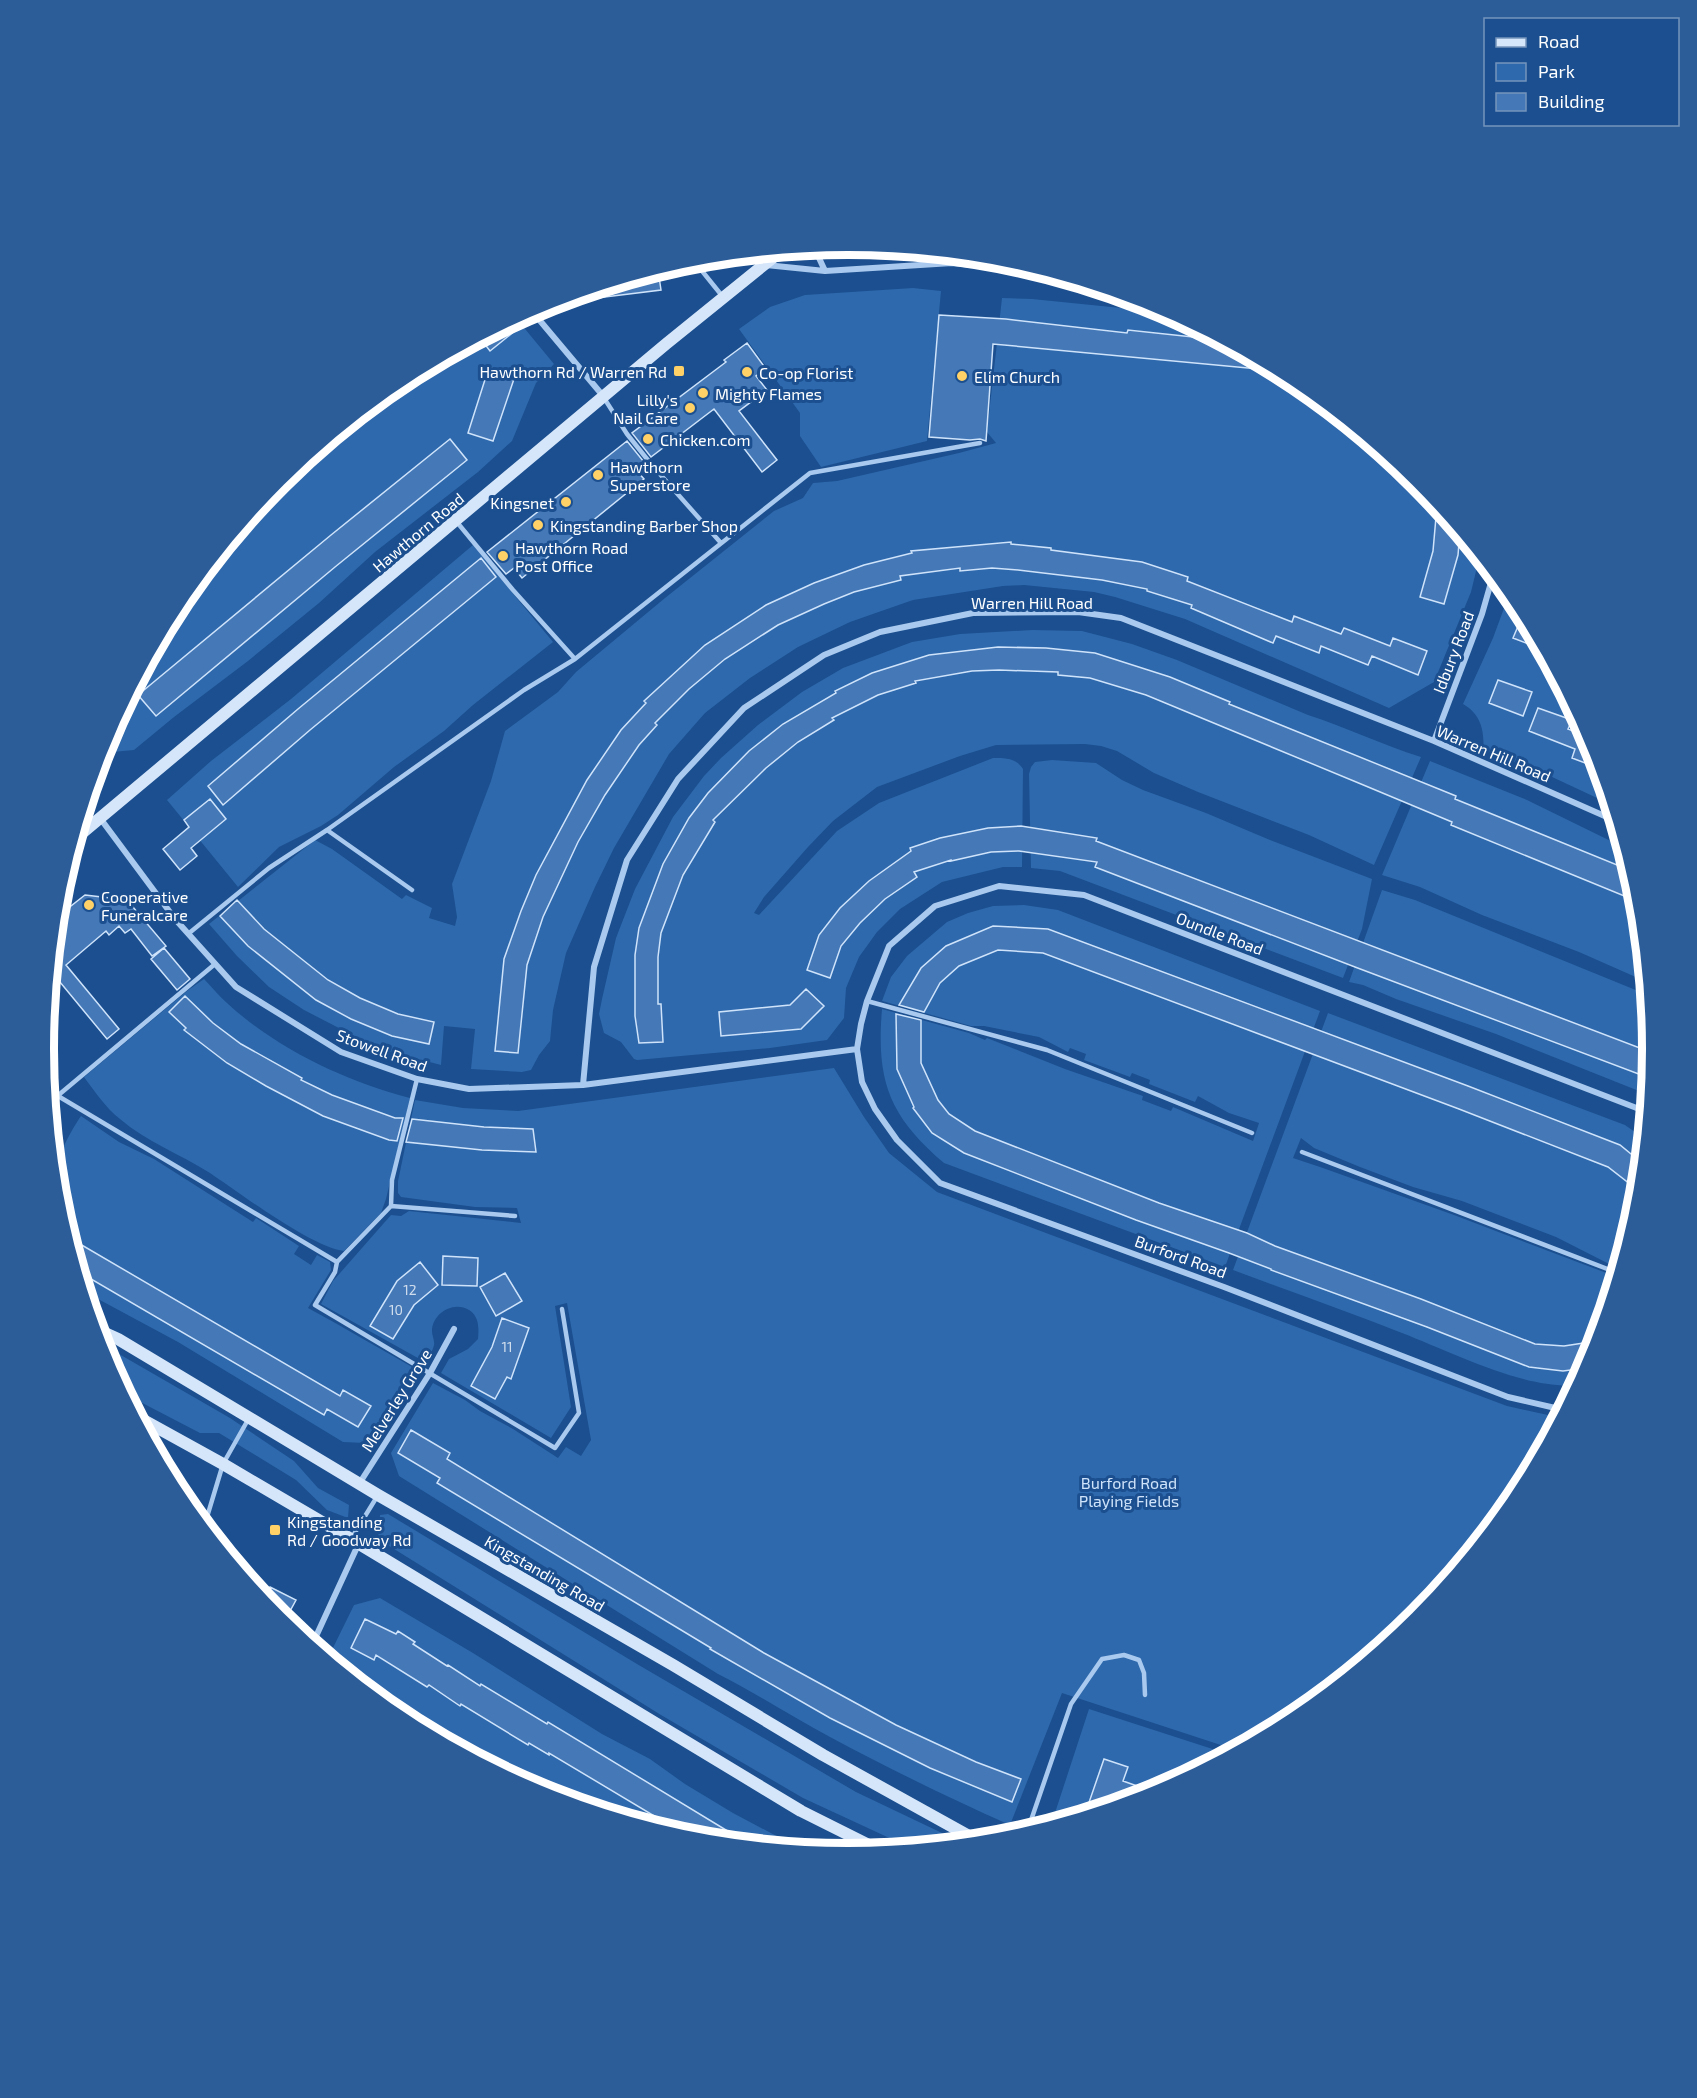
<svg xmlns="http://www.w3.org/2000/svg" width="1697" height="2098" font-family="'Exo 2',sans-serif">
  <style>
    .green { fill: #2e69ad }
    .building { fill: #4478b7; stroke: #cfe3fa; stroke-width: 1.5 }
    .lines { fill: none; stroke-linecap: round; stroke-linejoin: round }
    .lane { stroke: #a9c9ee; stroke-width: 4.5 }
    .street { stroke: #a9c9ee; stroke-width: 6 }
    .secondary { stroke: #d6e6fa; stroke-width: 12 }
    .poi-dot { fill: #ffd166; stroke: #1b4f8f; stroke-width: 2 }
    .labels { text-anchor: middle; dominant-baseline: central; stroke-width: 6; stroke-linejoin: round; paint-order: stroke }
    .number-label { font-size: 14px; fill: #d0dded }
    .poi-label { font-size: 16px; fill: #fff; stroke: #1b4f8f; text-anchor: start }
    .street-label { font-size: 16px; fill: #fff; stroke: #1b4f8f }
    .park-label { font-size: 16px; fill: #cfe3fa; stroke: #1b4f8f }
    .rim { fill: none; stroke: #fff; stroke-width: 8 }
  </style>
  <rect width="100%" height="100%" fill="#1b4f8f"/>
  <path class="green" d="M849,244L906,250L903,256L887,258L832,256L823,247Z
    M913,288L941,291L927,441L821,467L800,436V413L739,329L770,307L805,295Z
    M1002,298L1032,299L1171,313L1296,380L1418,480L1480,555L1471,592L1434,682L1389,708L1185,619L1115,597L1094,592L1024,585L1003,586L913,600L850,622L798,647L750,678L705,713L669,754L614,848L595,887L566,953L553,1010L550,1041L539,1055L531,1070L522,1072L471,1069L475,1029L444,1026L441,1065L387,1051L364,1041L304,1010L269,987L237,956L209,924L315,840L332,849L402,899L406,895L432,908L429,918L455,926L457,917L452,884L491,781L505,731L558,692L576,672L665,598L774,511L803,498L813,483L837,481L959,453L996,443L987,432Z
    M516,318L554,364L536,383L512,441L478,472L375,552L319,603L248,661L174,717L134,750L101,753L105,741L179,601L280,480L402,379Z
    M473,545L553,642L473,705L444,731L394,767L338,815L321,826L279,847L238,887L167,800L211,761L291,699Z
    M1510,592L1518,602L1592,741L1612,805L1535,769L1483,751C1485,732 1481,714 1463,704L1493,638Z
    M1032,630L1082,631L1132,644L1177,660L1308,715C1346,727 1382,745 1421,757L1374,865L1309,835L1198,792L1154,773L1117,751L1101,746L1085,744L996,745L960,756L877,787L833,821L808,847L764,897L754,913L759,915L837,831L879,803L993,758C1006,758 1016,758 1023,769L1022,867H1003L942,882L900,909L877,932L859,957L846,988L844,1018L827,1040L770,1048L637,1060L634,1059L621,1042L604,1033L599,1014L602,999L616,938L635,889L673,817L704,776L721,758L758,725L802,692L843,668L912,642L960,634Z
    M1052,760L1096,763L1122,780L1143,790L1206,813L1270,840L1372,879L1362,929L1343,978L1060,871L1031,868L1029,774L1031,767L1035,762Z
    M1430,761L1527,800L1625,848L1638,892L1647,982L1579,952L1482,915L1420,887L1382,875Z
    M1382,890L1415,900L1648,995L1653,1049L1649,1095L1496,1034L1396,999L1363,985L1349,982Z
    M1024,905L1058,910L1320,1011L1225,1267L944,1163C889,1116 876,1081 882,1009L969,1033L985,1040L987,1038L1065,1069L1143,1096L1142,1100L1171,1111L1173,1107L1253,1141L1259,1123L1229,1113L1198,1096L1195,1102L1149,1084L1150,1080L1132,1073L1130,1077L1084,1060L1086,1054L1070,1048L1068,1052L1039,1037L984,1026H971L882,1001L891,977L907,956L947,922L968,913L993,906Z
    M204,979C212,987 219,996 227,1003C277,1049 345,1081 410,1098L386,1199L381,1213L344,1251C313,1248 238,1192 210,1173C180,1154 147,1142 120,1119C106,1108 95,1092 84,1077L187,991Z
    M1328,1013L1625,1125L1645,1139L1638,1206L1619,1269L1556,1237L1462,1201L1413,1187L1360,1167L1314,1148L1301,1138L1293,1158L1323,1168L1454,1215L1617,1277L1592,1357L1577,1385C1525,1390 1451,1352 1402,1333C1346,1311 1289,1291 1233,1270Z
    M834,1068L864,1117L889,1153L937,1192L1507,1406L1557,1417L1558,1422L1518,1497L1417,1618L1295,1719L1236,1750L1062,1693L1010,1825C949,1798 888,1768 830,1737C792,1717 756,1693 718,1674L399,1476L391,1453L433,1383L465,1400L480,1411L513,1429L558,1458L566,1447L581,1456L591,1440L567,1303L555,1306L571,1407L551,1438L441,1373L449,1359L468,1349L478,1339C479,1328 479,1316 469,1310C453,1300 432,1314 432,1331C432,1336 435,1341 434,1345C433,1351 428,1357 425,1362L321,1304L333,1281L391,1215L401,1216L409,1211L521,1223L517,1208L475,1207L401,1197L398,1193V1181L415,1100L463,1108L518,1111Z
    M81,1116L119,1142L154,1159L253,1222L256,1218L299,1246L294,1254L311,1265L317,1255L330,1262L331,1270L308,1308C345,1328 382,1350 419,1371L378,1439L365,1443L343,1442L178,1342L85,1292C75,1260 52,1202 55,1170C57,1157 73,1127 81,1116Z
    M100,1343L230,1418L294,1461L318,1488L349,1505L348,1518L327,1510L296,1480L219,1433H200L125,1394L105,1357Z
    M388,1514L637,1664L856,1792L963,1843L911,1848L803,1798L661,1715L378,1539L380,1515Z
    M380,1598L473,1653L602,1734L650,1759L685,1784L733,1813L801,1849L691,1838L540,1793L401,1718L328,1658L354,1605Z
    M1089,1709L1228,1754L1156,1793L1051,1825Z"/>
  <path class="building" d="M658,270L661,290L589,299L587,291Z
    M939,315L1006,319L1127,333L1128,330L1221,340L1279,371L993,344L986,441L980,439L970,440L929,437Z
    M521,316L526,322L490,351L480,338Z
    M747,343L766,369L756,376L767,390L739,411L777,460L762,472L714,409L651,457L632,433L726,362L724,360Z
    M489,367L515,376L493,441L468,433Z
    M450,439L467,460L335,567L156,716L138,695L331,535Z
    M627,441L644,462V464L636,470L644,479L522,578L514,568L506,574L487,552Z
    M1436,517L1449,518L1460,531L1458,555L1444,604L1420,597L1433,551Z
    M1011,542V544L1051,548V550L1142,562L1188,577L1187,581L1292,622L1294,616L1341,634L1344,628L1390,646L1393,638L1427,651L1418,675L1372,656L1368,665L1321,646L1319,653L1276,636L1273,643L1191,608L1192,605L1147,591V589L1102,580L1018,570L992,568L960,571V568L900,576L901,580L854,592L824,604L778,625L725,659L689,689L655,723L657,725L639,745L605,795L578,842L543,917L527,965L518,1053L495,1051L504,959L521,911L536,875L587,780L621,730L646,703L644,701L705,645L766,605L814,583L864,565L912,553L911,551Z
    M481,558L496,577L310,730L223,805L208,786L298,709Z
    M1524,612L1536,635L1544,650L1513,638Z
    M998,647L1046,648L1095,653L1170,677L1230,702L1229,704L1456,796L1455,799L1632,871L1639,902L1451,825L1452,822L1361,784L1146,695L1090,678L1058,675V672L999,670L972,671L915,681L916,683L878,695L832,718L834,720L798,742L766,768L713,820L715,822L683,875L661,933L658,957V1004H661L663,1042L639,1043L635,1016V955L639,928L663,864L689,818L708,793L749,751L783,724L836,693L835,691L872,673L929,655Z
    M1498,680L1532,692L1523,716L1489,703Z
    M1538,708L1572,720L1568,729L1590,737L1601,769L1572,758L1575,749L1529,731Z
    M210,799L226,819L191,848L197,856L180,870L163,849L189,827L184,820Z
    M1021,826L1097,838L1096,841L1653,1053L1651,1073L1646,1070L1644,1076L1355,967L1095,867L1097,862L1019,851L991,852L951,861V860L914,872L917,877L885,899L860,923L841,946L830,978L807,970L819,935L840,908L869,881L911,851L910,848L940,838L988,828Z
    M85,895L127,900L166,946L152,956L131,929L125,933L119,926L109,935L106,931L66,965L119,1029L107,1039L55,976L50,980L57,917Z
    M237,900L264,929L328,980L360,998L398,1014L434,1022L429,1044L392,1036L351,1019L316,1000L248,946L220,916Z
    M993,926L1048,929L1468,1086L1620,1145L1642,1163L1639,1191L1608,1167L1459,1109L1043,953L998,950L959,966L940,983L924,1012L899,1005L921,968L946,946Z
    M164,948L190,979L177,990L151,959Z
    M806,989L824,1006L801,1029L721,1036L719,1012L790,1005Z
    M185,996L213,1023L241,1044L302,1078L301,1080L332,1095L395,1118H403L397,1141L389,1140L323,1116L266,1086L227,1063L184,1030L186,1028L169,1012Z
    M896,1014L921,1020V1063L938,1100L949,1114L975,1131L1159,1203L1247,1233L1275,1246L1421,1299L1535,1344L1564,1346L1597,1341L1592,1357L1586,1368L1563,1371L1529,1367L1427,1327L1271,1270V1269L1229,1253L1136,1220L964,1153L932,1133L913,1108L914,1107L897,1069Z
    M412,1119L484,1127L533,1129L536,1152L482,1150L406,1142Z
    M68,1237L340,1396L343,1390L371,1406L358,1427L327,1409L324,1415L79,1272Z
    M443,1256L478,1258L477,1286L442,1285Z
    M420,1262L438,1285L414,1305L393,1339L370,1326L397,1281Z
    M505,1273L522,1301L496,1316L480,1287Z
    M502,1318L529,1328L511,1379L507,1377L495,1399L471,1386L492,1347Z
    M411,1430L450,1453L447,1459L764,1653L896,1725L976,1762L1021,1779L1012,1802L930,1768L830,1718L710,1649L711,1648L437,1483L440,1478L398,1453Z
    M270,1587L296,1600L284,1622L264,1599Z
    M365,1619L396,1634L398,1631L415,1642L413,1644L447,1666L448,1665L480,1686L481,1684L547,1724L548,1722L749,1844L691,1838L549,1753V1755L529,1743L528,1745L461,1704L460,1706L429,1685L427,1687L376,1655L374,1660L351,1648Z
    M1104,1759L1128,1767L1123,1781L1157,1793L1085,1814Z"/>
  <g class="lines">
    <path class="lane" d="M698,266L723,297
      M604,398L627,434L651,464L721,543
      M456,521L513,590L575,659
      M327,830L412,890
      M188,934L269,868L327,830L524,690L575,659L810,473L980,443
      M867,1001L1047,1050L1252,1133
      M58,1096L337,1262L391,1206L392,1180L417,1079
      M49,1103L215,964
      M1302,1152L1618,1273
      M391,1206L515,1216
      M337,1262L335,1272L315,1305L555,1448L579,1413L562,1309
      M150,1442L156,1430
      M204,1527L223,1464L249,1418
      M351,1539L378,1495
      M1027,1832L1071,1704L1102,1659L1124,1655L1139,1660L1144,1673L1145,1695"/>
    <path class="street" d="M814,247L825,271
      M936,253L951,263
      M766,265L825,271L952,263L1046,272
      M531,310L604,397
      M1434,741L1482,614L1494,572
      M100,818L175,919L236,987L341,1052L417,1079L469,1089L583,1085L857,1049
      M583,1085L594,967L627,860L678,779L744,708L824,655L880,632L973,613L1078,612L1121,618L1434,741L1616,821
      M1564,1410L1508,1397L1224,1287L940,1183L897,1140L875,1109L862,1082L857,1049L861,1024L867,1001L889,946L935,906L999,886L1084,895L1647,1112
      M359,1484L430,1373L454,1329
      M312,1645L358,1545"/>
    <path class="secondary" d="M75,839L666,344L781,251
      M96,1329L118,1339L378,1495L673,1665L823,1755L969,1836L980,1841
      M136,1416L223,1464L351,1539L801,1811L881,1851"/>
  </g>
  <g class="poi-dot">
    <rect x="673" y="365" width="12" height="12" rx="3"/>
    <circle cx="747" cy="372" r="6"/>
    <circle cx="962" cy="376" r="6"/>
    <circle cx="703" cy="393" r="6"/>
    <circle cx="690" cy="408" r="6"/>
    <circle cx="648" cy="439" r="6"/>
    <circle cx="598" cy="475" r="6"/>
    <circle cx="566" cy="502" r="6"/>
    <circle cx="538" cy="525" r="6"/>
    <circle cx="503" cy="556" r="6"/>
    <circle cx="89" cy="905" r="6"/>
    <rect x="269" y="1524" width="12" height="12" rx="3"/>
  </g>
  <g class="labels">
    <g class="number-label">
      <text x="410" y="1289">12</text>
      <text x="396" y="1309">10</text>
      <text x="507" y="1346">11</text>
    </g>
    <g class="poi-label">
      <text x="667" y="371" text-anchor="end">Hawthorn Rd / Warren Rd</text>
      <text x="759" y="372">Co-op Florist</text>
      <text x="974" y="376">Elim Church</text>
      <text x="715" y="393">Mighty Flames</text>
      <text x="678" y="399" text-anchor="end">Lilly's<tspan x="678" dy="18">Nail Care</tspan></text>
      <text x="660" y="439">Chicken.com</text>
      <text x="610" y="466">Hawthorn<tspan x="610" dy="18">Superstore</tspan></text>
      <text x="554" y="502" text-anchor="end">Kingsnet</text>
      <text x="550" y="525">Kingstanding Barber Shop</text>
      <text x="515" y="547">Hawthorn Road<tspan x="515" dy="18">Post Office</tspan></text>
      <text x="101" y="896">Cooperative<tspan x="101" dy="18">Funeralcare</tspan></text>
      <text x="287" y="1521">Kingstanding<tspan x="287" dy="18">Rd / Goodway Rd</tspan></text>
    </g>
    <g class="street-label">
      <text transform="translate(418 532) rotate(-40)">Hawthorn Road</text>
      <text x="1032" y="602">Warren Hill Road</text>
      <text transform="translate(1453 652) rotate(-69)">Idbury Road</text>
      <text transform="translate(1494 753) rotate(23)">Warren Hill Road</text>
      <text transform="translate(1220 933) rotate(21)">Oundle Road</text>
      <text transform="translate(382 1050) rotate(20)">Stowell Road</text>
      <text transform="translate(1181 1256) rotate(20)">Burford Road</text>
      <text transform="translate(396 1400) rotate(-58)">Melverley Grove</text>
      <text transform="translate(545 1573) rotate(30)">Kingstanding Road</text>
    </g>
    <g class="park-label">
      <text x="1129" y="1482">Burford Road<tspan x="1129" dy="18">Playing Fields</tspan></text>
    </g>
  </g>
  <path d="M0 0H1697V2098H0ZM54 1049a794 794 0 1 1 1588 0a794 794 0 1 1-1588 0Z" fill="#2d5d98" fill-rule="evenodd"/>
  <path class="rim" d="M54 1049a794 794 0 1 1 1588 0a794 794 0 1 1-1588 0Z"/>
  <rect x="1484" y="18" width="195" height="108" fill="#1b4f8f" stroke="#7695bc" stroke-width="1.5"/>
  <rect x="1496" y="38" width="30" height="9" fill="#d6e6fa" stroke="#7695bc" stroke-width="1.5"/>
  <text x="1538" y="48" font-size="18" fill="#ffffff">Road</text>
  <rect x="1496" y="63" width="30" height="18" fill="#2e69ad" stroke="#7695bc" stroke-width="1.5"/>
  <text x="1538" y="78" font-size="18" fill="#ffffff">Park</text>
  <rect x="1496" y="93" width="30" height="18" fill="#4478b7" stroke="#7695bc" stroke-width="1.5"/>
  <text x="1538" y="108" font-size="18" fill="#ffffff">Building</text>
</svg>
